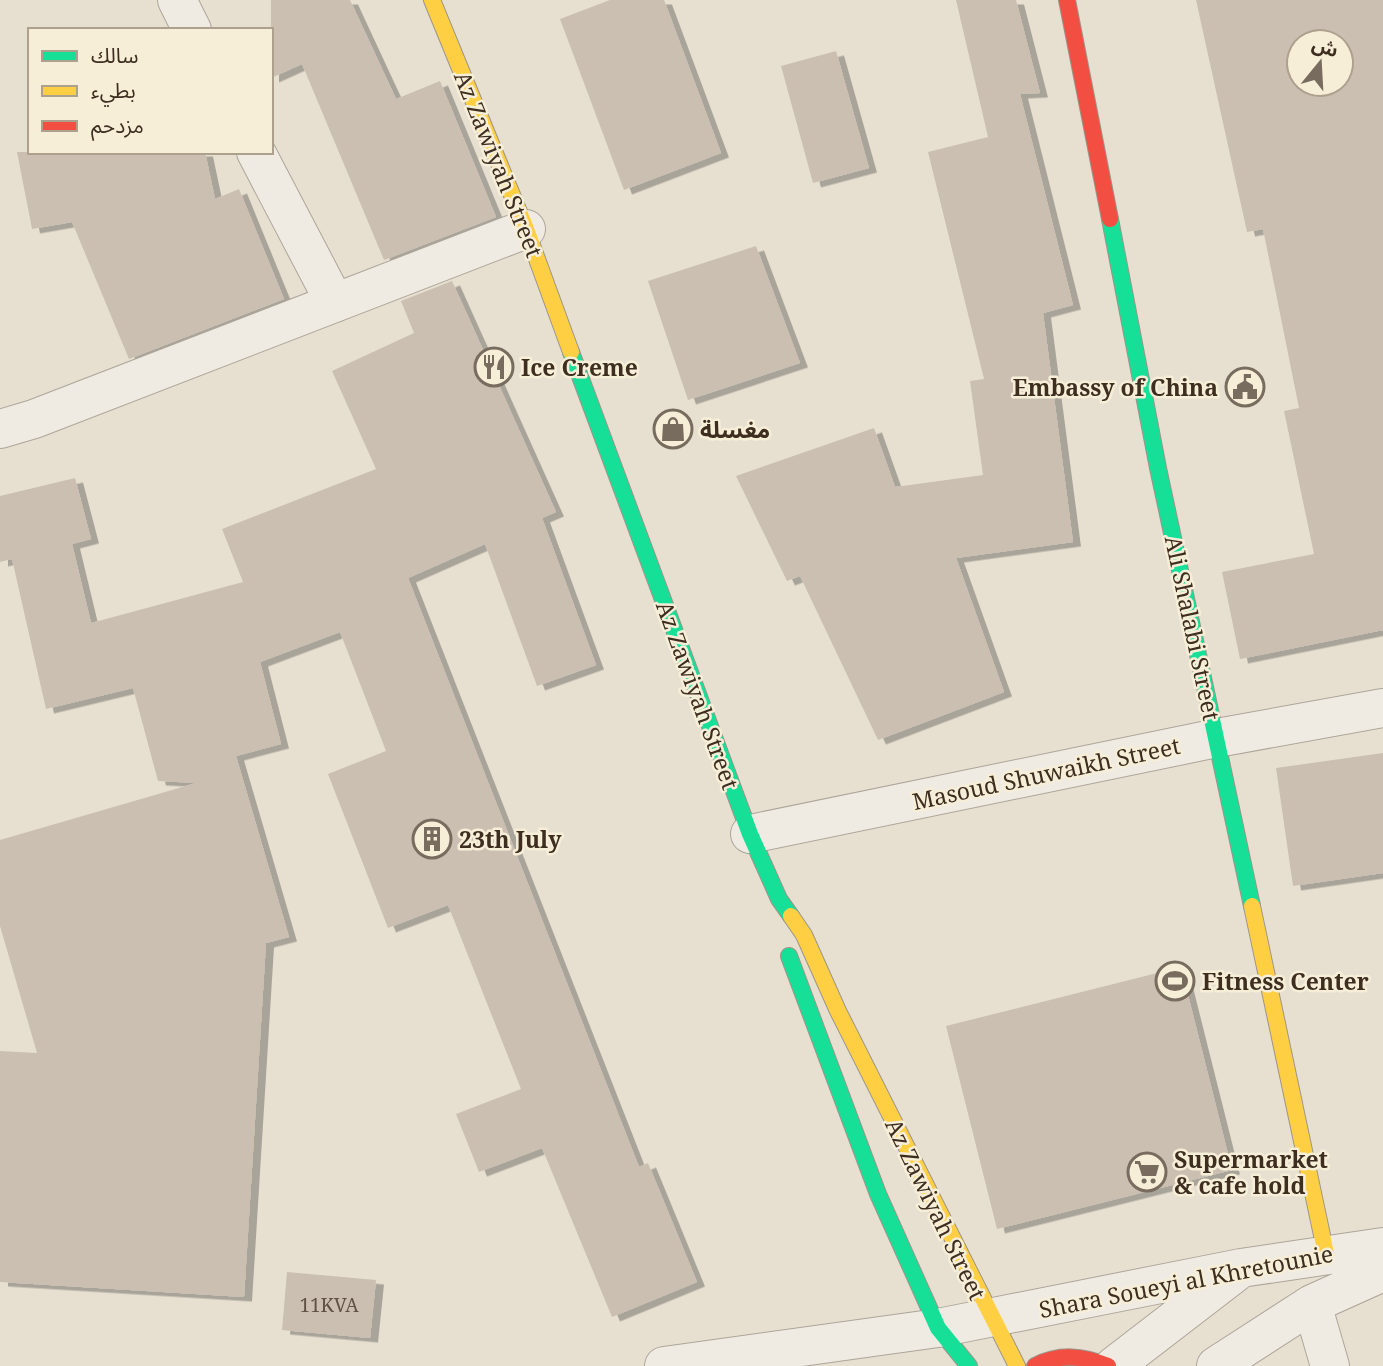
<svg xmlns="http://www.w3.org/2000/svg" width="1383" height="1366" font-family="'Noto Serif','Noto Sans Arabic',serif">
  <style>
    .building { fill: #cbbfb2; fill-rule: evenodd; filter: url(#shadow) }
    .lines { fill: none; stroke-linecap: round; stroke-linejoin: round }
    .street-casing { stroke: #ada599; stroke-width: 40 }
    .fast-casing { stroke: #9c958a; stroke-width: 18 }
    .slow-casing { stroke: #9c958a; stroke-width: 18 }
    .jam-casing { stroke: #9c958a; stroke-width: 18 }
    .street { stroke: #efebe3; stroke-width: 38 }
    .fast { stroke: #16e098; stroke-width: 16 }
    .slow { stroke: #ffcf43; stroke-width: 16 }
    .jam { stroke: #f24e42; stroke-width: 16 }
    .labels { text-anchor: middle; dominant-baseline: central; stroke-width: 5; stroke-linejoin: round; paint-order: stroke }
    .number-label { font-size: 19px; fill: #605244 }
    .street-label { font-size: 23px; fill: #3d2e20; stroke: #f7eed8 }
    .poi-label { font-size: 23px; font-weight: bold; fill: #3d2e20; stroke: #f7eed8; text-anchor: start }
  </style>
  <defs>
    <filter id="shadow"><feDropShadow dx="8" dy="4.5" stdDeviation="0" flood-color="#0004"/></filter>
  </defs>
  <rect width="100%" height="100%" fill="#e7e0d1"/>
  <path class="building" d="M271,0H350L396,99L440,81L496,217L384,260L302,64L271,78Z
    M610,0H664L721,153L624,190L560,19Z
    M956,0H1016L1040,93L1020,94L1073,305L1043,313L1073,542L956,558L1004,692L878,740L800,576L787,581L736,476L874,428L895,487L983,475L970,381L984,379L928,152L988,137Z
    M1196,0H1383V630L1240,659L1222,572L1314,554L1284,411L1299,408L1263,229L1247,232ZM1299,42H1341V84H1299Z
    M836,51L869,168L813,183L781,66Z
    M17,152H205L215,199L239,189L284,299L129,359L72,222L32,229Z
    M756,246L800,363L688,400L648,281Z
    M452,281L556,512L542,518L596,665L537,686L485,544L408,578L639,1167L648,1163L697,1282L612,1317L542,1148L479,1172L456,1114L521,1089L448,905L388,928L328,774L386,751L340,632L260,662L281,744L236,756L289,937L266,943L244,1297L0,1282V1051L37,1053L0,926V840L196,783L158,781L133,688L46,709L12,559L0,562V496L75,478L91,539L72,544L91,623L243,582L222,529L376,469L332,371L414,333L401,301Z
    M1383,753V873L1293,886L1276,768Z
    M1181,967L1232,1170L997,1229L946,1026Z
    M287,1272L376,1280L370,1338L282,1330Z"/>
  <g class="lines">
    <defs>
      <path id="street" d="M177,0L192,30
        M256,152L335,303
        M0,429L34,419L526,229
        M750,834L1217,738L1383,708
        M1312,1304L1330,1366
        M664,1366L938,1328L1241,1268L1383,1247
        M1114,1366L1235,1273
        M1216,1366L1312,1304L1383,1272"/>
      <path id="fast" d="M1110,219L1158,468L1252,906
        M571,352L750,834L779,899L791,916
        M789,956L878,1194L938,1328L969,1366"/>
      <path id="slow" d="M432,0L526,229L571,352
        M1252,906L1326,1254
        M791,916L804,935L838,1011L1017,1366"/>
      <path id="jam" d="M1067,0L1110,219
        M1035,1366C1060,1353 1083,1356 1108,1366"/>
    </defs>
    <use href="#street" class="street-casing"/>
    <use href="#fast" class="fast-casing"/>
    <use href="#slow" class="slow-casing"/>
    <use href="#jam" class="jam-casing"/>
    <use href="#street" class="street"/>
    <use href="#fast" class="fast"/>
    <use href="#slow" class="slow"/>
    <use href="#jam" class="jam"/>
  </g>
  <defs>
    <symbol id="restaurant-ring" viewBox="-11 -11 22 22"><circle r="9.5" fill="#f7eed8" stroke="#786c5e" stroke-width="1.5"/><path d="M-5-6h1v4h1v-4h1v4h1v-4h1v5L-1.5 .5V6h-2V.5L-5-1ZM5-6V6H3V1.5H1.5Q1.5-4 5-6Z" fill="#786c5e"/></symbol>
    <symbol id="civic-ring" viewBox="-11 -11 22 22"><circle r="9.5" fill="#f7eed8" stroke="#786c5e" stroke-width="1.5"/><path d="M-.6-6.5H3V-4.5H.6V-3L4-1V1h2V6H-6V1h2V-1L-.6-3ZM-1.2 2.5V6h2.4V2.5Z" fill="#786c5e"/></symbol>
    <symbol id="shop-ring" viewBox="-11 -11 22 22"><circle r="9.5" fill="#f7eed8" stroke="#786c5e" stroke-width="1.5"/><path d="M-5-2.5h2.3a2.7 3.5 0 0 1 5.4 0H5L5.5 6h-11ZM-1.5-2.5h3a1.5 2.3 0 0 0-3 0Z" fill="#786c5e"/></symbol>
    <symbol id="building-ring" viewBox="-11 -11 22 22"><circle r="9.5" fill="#f7eed8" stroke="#786c5e" stroke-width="1.5"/><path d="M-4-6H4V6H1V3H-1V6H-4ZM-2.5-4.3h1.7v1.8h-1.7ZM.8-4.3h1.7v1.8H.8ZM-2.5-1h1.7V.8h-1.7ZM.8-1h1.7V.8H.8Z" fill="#786c5e"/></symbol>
    <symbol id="stadium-ring" viewBox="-11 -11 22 22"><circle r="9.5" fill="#f7eed8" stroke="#786c5e" stroke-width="1.5"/><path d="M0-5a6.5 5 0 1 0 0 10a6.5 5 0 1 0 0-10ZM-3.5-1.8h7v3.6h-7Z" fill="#786c5e"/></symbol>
    <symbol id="supermarket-ring" viewBox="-11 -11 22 22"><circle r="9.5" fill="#f7eed8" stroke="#786c5e" stroke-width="1.5"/><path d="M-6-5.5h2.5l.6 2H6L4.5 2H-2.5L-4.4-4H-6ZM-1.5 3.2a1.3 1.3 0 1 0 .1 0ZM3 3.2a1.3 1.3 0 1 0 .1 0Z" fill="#786c5e"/></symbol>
  </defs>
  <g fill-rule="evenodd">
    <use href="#restaurant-ring" x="472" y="345" width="44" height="44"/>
    <use href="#civic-ring" x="1223" y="365" width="44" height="44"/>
    <use href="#shop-ring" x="651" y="407" width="44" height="44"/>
    <use href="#building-ring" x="410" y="817" width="44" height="44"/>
    <use href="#stadium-ring" x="1153" y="959" width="44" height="44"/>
    <use href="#supermarket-ring" x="1125" y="1150" width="44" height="44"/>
  </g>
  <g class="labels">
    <g class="number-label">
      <text x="329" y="1305">11KVA</text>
    </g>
    <g class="street-label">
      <text transform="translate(499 164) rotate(68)">Az Zawiyah Street</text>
      <text transform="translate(1193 628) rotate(78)">Ali Shalabi Street</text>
      <text transform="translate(698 695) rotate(70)">Az Zawiyah Street</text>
      <text transform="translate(1046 773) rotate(-12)">Masoud Shuwaikh Street</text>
      <text transform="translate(936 1209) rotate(64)">Az Zawiyah Street</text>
      <text transform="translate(1186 1281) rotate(-11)">Shara Soueyi al Khretounie</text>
    </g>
    <g class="poi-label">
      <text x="521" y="367">Ice Creme</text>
      <text x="1218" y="387" text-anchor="end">Embassy of China</text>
      <text x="700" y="429">مغسلة</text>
      <text x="459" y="839">23th July</text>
      <text x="1202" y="981">Fitness Center</text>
      <text x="1174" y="1159">Supermarket<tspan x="1174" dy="26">&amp; cafe hold</tspan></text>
    </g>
  </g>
  <rect x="28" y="28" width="245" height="126" fill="#f7eed8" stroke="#ada18e" stroke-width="2"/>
  <rect x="42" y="51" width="35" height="10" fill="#16e098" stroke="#ada18e" stroke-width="2"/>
  <text x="91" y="63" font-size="21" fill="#3d2e20">سالك</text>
  <rect x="42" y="86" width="35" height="10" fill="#ffcf43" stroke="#ada18e" stroke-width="2"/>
  <text x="91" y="98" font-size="21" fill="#3d2e20">بطيء</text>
  <rect x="42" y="121" width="35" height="10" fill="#f24e42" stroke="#ada18e" stroke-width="2"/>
  <text x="91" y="133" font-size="21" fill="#3d2e20">مزدحم</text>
  <g transform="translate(1320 63) rotate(18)"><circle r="33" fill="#f7eed8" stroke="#ada18e" stroke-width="2"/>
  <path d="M0-5L12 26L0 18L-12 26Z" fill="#786c5e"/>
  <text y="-10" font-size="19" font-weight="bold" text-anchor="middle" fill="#3d2e20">ش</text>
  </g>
</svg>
